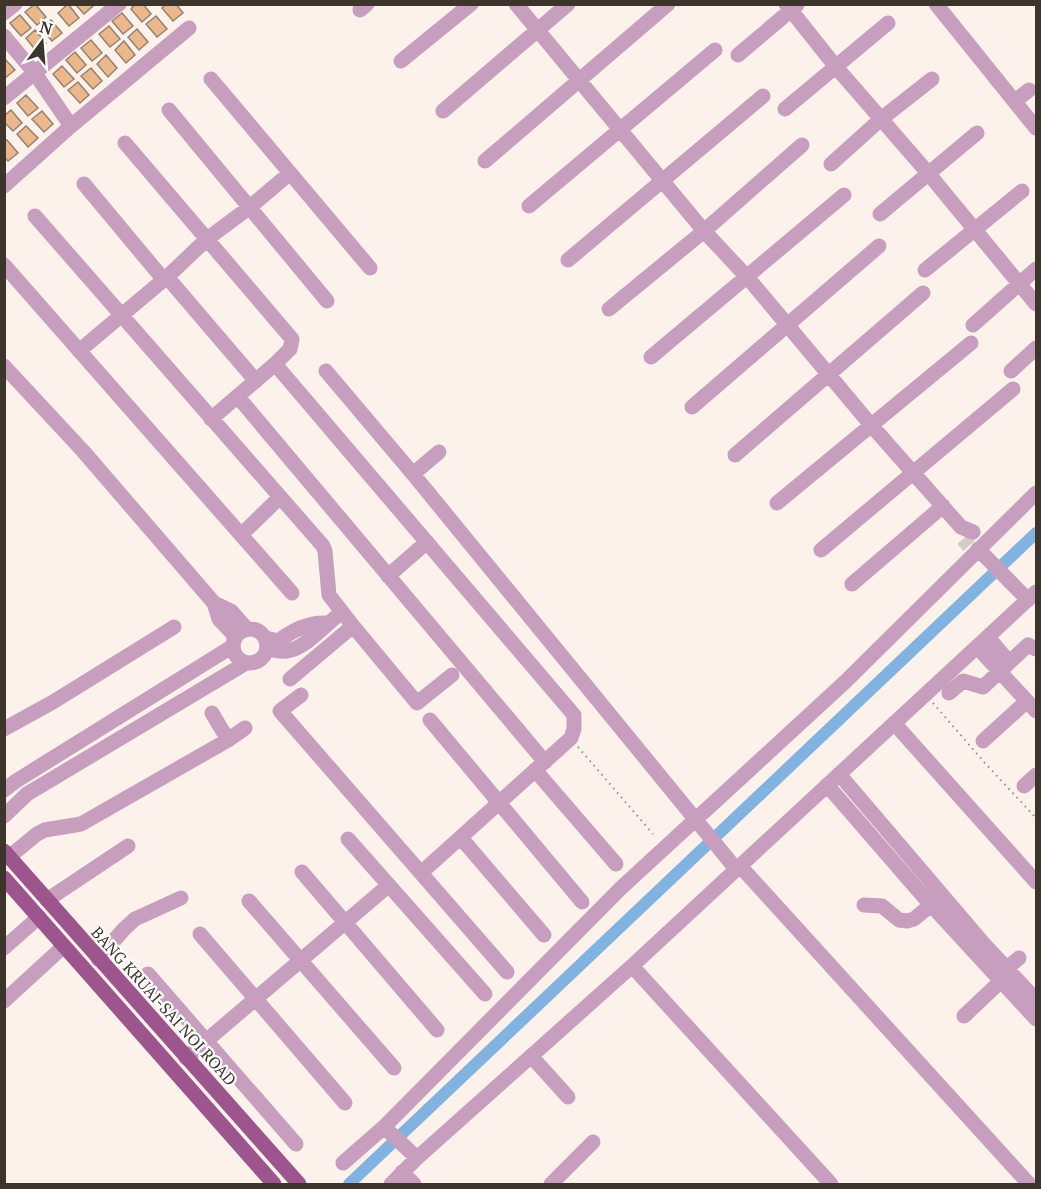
<svg xmlns="http://www.w3.org/2000/svg" width="1041" height="1189" font-family="'PT Serif',serif">
  <style>
    .lines { fill: none; stroke-linecap: round; stroke-linejoin: round }
    .canal { stroke: #82b2df; stroke-width: 12 }
    .building { fill: #ebb78d; stroke: #97816f; stroke-width: 1.5 }
    .minor-tunnel { stroke: #d6ccc5; stroke-width: 15; stroke-dasharray: 15 8; stroke-linecap: butt }
    .path { stroke: #968d85; stroke-width: 2; stroke-dasharray: 1.5 4.5; stroke-linecap: butt }
    .minor { stroke: #c89ebe; stroke-width: 15 }
    .major { stroke: #9d558e; stroke-width: 15 }
    .labels { text-anchor: middle; dominant-baseline: central; stroke-width: 4.5; stroke-linejoin: round; paint-order: stroke }
    .street-label { font-size: 16px; fill: #3d342c; stroke: #fff }
  </style>
  <rect width="100%" height="100%" fill="#fcf2eb"/>
  <g class="lines">
    <path class="canal" d="M349,1184L1036,533"/>
  </g>
  <path class="building" d="M35,4L46,17L37,25L25,12Z
    M68,4L79,18L69,26L58,13Z
    M75,4H92L93,6L84,14Z
    M135,4H143L151,14L142,22L131,9Z
    M166,4H176L183,13L173,21L162,8Z
    M122,13L133,26L123,34L112,21Z
    M20,15L31,28L21,36L10,23Z
    M156,16L167,29L157,37L146,24Z
    M51,20L62,33L52,41L41,28Z
    M109,26L120,39L110,47L99,34Z
    M137,29L148,42L139,50L128,37Z
    M35,30L46,43L37,52L26,38Z
    M91,40L102,53L92,61L81,48Z
    M124,41L135,55L126,63L115,50Z
    M75,52L86,65L77,73L66,60Z
    M106,55L117,68L108,77L97,64Z
    M4,58L15,70L5,78H4Z
    M62,66L74,79L64,87L53,74Z
    M91,68L102,81L93,89L81,76Z
    M78,82L89,95L80,103L68,90Z
    M26,95L38,108L28,116L17,103Z
    M11,110L22,123L13,131L4,122V116Z
    M42,111L53,124L44,132L32,119Z
    M26,126L38,138L28,147L17,134Z
    M7,140L18,153L8,161L4,157V142Z"/>
  <g class="lines">
    <path class="minor-tunnel" d="M963,539L969,546"/>
    <path class="path" d="M933,703L984,762L1036,818
      M578,747L653,834"/>
    <path class="minor" d="M516,4L704,231L748,278L871,425L961,527L973,532
      M786,4L836,67L928,173L1036,304
      M936,4L1036,128
      M360,10L367,4
      M4,13L15,4
      M4,36L34,72L71,126
      M738,55L797,5
      M401,61L471,4
      M211,79L370,268
      M4,98L119,4
      M1015,101L1029,90
      M785,109L888,23
      M169,110L327,301
      M443,111L568,4
      M125,143L292,339L290,349L275,364L211,419
      M485,161L668,4
      M831,164L881,119L932,79
      M84,184L164,280
      M4,186L71,126L189,28
      M529,206L715,50
      M880,214L977,133
      M35,216L323,546L325,551L329,595L353,626L290,679
      M568,260L763,96
      M4,265L292,593
      M925,270L1022,191
      M167,277L256,381
      M609,309L704,231L802,145
      M973,325L1036,269
      M79,351L167,277L207,239L250,207L289,174
      M651,357L844,195
      M275,364L574,715V729L571,738L422,872
      M4,366L83,451L214,603L219,619L235,636
      M326,371L413,474L736,869
      M1011,371L1036,348
      M238,397L545,762
      M692,407L879,246
      M735,455L923,293
      M413,474L439,452
      M777,503L971,343
      M241,535L280,497
      M978,549L1028,600
      M821,550L1013,389
      M388,576L427,542
      M852,584L943,506
      M214,603L231,611L247,629
      M353,626L417,703L452,675
      M233 646a17 17 0 1 1 34 0a17 17 0 1 1-34 0Z
      M988,637L1009,662
      M266,638L278,641C294,630 308,622 327,623
      M977,647L1036,711
      M268,649C274,650 281,652 287,651C305,649 328,622 342,612
      M949,693L963,681L983,687L1028,645L1036,649
      M301,695L280,711L507,972
      M212,713L228,740
      M430,720L582,902
      M894,723L1036,882
      M4,729L53,702L174,627
      M983,741L1027,701
      M535,770L616,864
      M839,774L984,944L1036,1000
      M827,785L931,905L1036,1019
      M1024,786L1036,775
      M4,790L16,781L233,646
      M4,816L27,794L246,663
      M461,838L544,935
      M348,839L485,994
      M9,857L37,834L45,830L81,824L228,740L245,728
      M740,866L1029,1184
      M302,872L437,1030
      M47,900L128,846
      M249,901L394,1068
      M864,905L882,906L899,920L907,921L914,919L931,905
      M200,934L345,1103
      M4,948L39,917
      M98,959L124,929L135,919L181,898
      M632,966L831,1184
      M1007,968L1019,958
      M148,974L296,1144
      M4,1001L64,946
      M964,1016L1001,981
      M531,1056L568,1097
      M186,1058L389,885
      M384,1127L417,1158
      M343,1163L384,1127L621,888L845,682L1036,493
      M402,1172L414,1184
      M391,1184L417,1158L632,966L1036,592
      M551,1184L593,1142"/>
    <path class="major" d="M4,851L299,1184
      M4,878L274,1184"/>
  </g>
  <g class="labels">
    <g class="street-label">
      <text transform="translate(164 1006) rotate(48)">BANG KRUAI-SAI NOI ROAD</text>
    </g>
  </g>
  <rect width="1041" height="1189" fill="none" stroke="#3d342c" stroke-width="12"/>
  <g transform="translate(42 42) rotate(16)" stroke="#ffffff" stroke-width="4.5" paint-order="stroke">
  <path d="M0-4.5L10 22L0 15L-10 22Z" fill="#3d342c"/>
  <text y="-9" font-size="16" font-weight="bold" text-anchor="middle" fill="#3d342c">N</text>
  </g>
</svg>
